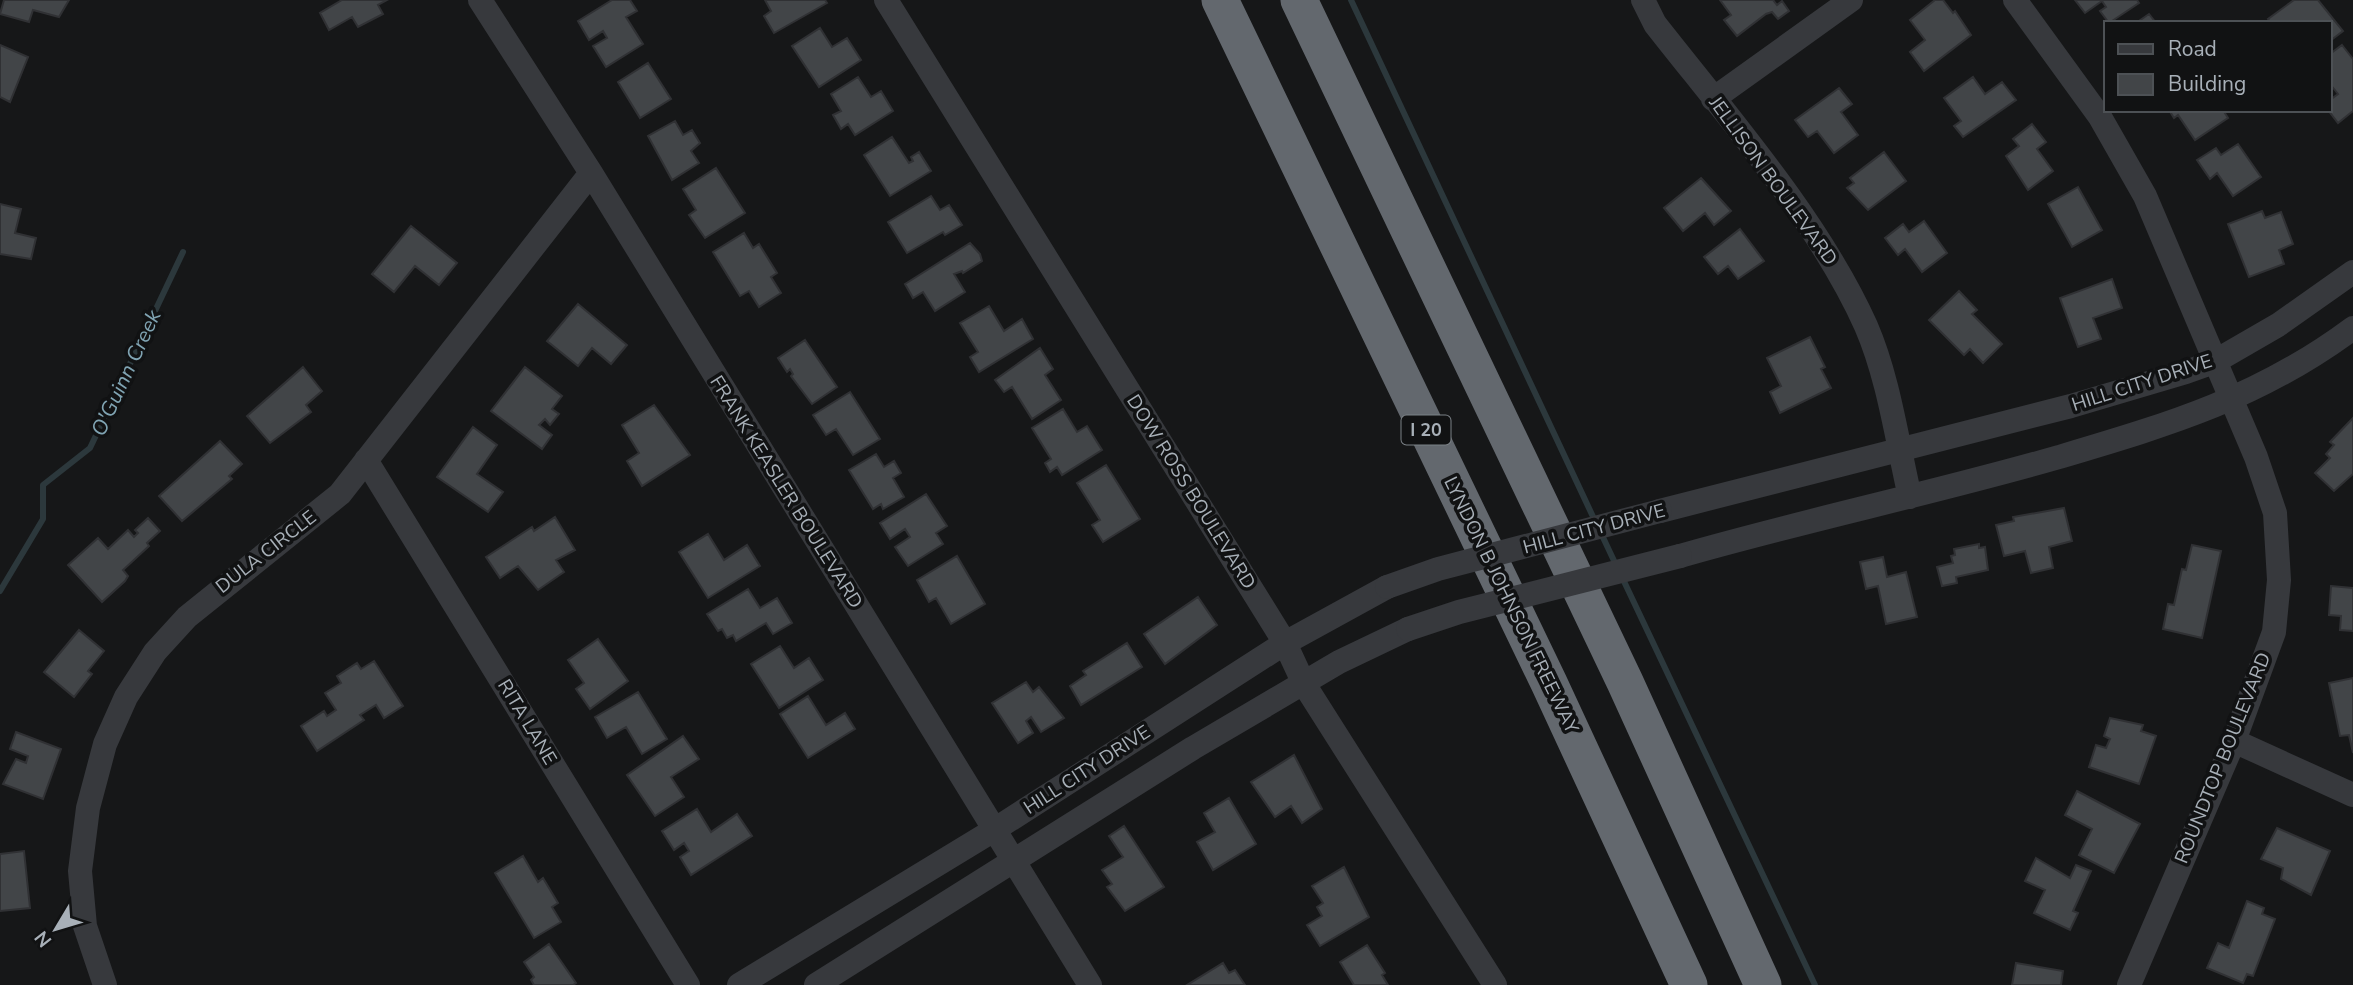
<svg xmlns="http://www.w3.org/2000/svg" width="2353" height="985" font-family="'Nunito Sans',sans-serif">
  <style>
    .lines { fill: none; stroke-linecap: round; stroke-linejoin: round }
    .stream { stroke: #2c383c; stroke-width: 6 }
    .building { fill: #424548; stroke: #303134; stroke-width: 2 }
    .minor { stroke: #37393d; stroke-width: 24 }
    .highway { stroke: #63686e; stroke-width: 37 }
    .minor-bridge { stroke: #37393d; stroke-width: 24 }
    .labels { text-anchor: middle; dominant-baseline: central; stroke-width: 7; stroke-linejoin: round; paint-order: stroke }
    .shield { fill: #111213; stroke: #7b8186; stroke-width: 2 }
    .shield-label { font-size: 18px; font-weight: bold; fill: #a8b0b8 }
    .street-label { font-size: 19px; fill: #a8b0b8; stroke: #111213 }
    .water-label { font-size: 21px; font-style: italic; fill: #80a4b3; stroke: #111213 }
  </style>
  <rect width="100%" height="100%" fill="#161718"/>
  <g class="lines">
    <path class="stream" d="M1351,0L1595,521
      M1600,531L1616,565
      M1621,575L1815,985
      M0,591L43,519V485L90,448L183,252"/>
  </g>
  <path class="building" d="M4,0H69L59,17L33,10L29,22L0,14Z
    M342,0H387L378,5L383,14L358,27L352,17L329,30L320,13Z
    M612,0H630L637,11L626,17L643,44L606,67L593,46L607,38L603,31L589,40L578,21Z
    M765,0H825L827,3L774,33L764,16L771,11Z
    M1720,0H1773L1777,5L1782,1L1789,11L1778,19L1772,12L1766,14L1737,36L1724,20L1731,15Z
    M1935,0H1943L1953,13L1955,11L1971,35L1924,71L1910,52L1925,40L1910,20Z
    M2075,0H2137L2139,3L2109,23L2100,11L2106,7L2102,1L2085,13Z
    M2294,0H2318L2343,31L2330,41V23H2271L2268,19Z
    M2149,14L2156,23H2136Z
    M820,28L832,47L847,38L861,60L819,87L792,46Z
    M0,45L28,57L10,102L0,97Z
    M2342,45L2353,59V111L2338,123L2328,110L2330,100L2338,94L2330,84V54Z
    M648,63L671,99L640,118L618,82Z
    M858,77L871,97L881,91L893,111L855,135L848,124L841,129L833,115L841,111L831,94Z
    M1973,77L1985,94L2002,82L2016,100L1963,137L1954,126L1961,121L1944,98Z
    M1839,88L1852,104L1841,112L1858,135L1834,153L1817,131L1808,137L1795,120Z
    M2169,110H2223L2228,118L2195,140L2178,115L2174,118Z
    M675,121L683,135L692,130L700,143L691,151L699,163L672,180L648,136Z
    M2032,124L2046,142L2037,149L2053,171L2028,190L2006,156L2019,146L2013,139Z
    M892,137L909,163L913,161L911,157L919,152L931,171L890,196L864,155Z
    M2238,144L2261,177L2233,196L2217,173L2210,179L2197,160L2216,148L2221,155Z
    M1884,152L1906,181L1868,210L1847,188L1854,183L1850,178Z
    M716,168L745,213L705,238L689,215L696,210L683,189Z
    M1701,178L1731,211L1714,225L1705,213L1683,231L1664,208Z
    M2078,187L2102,230L2072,247L2048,204Z
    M931,196L940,210L949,205L962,225L945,235L943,232L907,253L888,222Z
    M0,204L21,209L15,233L36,238L31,259L0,254Z
    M2262,211L2265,218L2281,212L2293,244L2279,250L2284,264L2249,277L2228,224Z
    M1924,221L1947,253L1922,272L1905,249L1898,255L1885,238L1903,224L1909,232Z
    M411,226L457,263L439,285L415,266L394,292L372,274Z
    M1740,229L1764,261L1738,279L1728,266L1718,274L1704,257Z
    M744,233L753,248L759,244L777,273L771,277L781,293L759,307L749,291L740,296L713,252Z
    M970,243L980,254L982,261L963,273L962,271L954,274L965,292L935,311L923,292L913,298L905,284Z
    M2112,279L2122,308L2093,318L2101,339L2078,347L2060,298Z
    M1959,291L1977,310L1972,314L2002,344L1983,363L1970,349L1964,355L1929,320Z
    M578,304L627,345L611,364L592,348L578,366L547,341Z
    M989,306L1004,331L1022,319L1033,339L979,372L970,357L978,352L960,323Z
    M1810,337L1825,367L1821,369L1831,388L1780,413L1770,392L1781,386L1767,358Z
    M805,340L837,387L812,404L791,376L793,374L790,369L787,372L778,358Z
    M1040,348L1053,369L1045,375L1061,400L1032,419L1012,387L1004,392L995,380Z
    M303,367L322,391L306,405L311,412L270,443L247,416Z
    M525,367L562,396L552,409L559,414L550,425L545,419L539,425L552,435L542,449L491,411Z
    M850,392L880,439L853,455L836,429L826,435L813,415Z
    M654,405L690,455L642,486L627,461L639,453L622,425Z
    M1063,409L1077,432L1087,426L1102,450L1062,475L1057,467L1050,472L1045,463L1051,459L1032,428Z
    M2353,418V474L2334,491L2315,473L2330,458L2326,454L2334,445L2330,442Z
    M473,427L497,445L477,474L503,492L488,512L437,477Z
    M220,441L242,464L229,476L232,479L182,521L159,496Z
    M876,454L884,467L894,461L901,473L893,478L904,497L883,509L881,504L873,509L849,470Z
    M1106,465L1140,519L1103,542L1092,525L1100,520L1077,483Z
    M926,494L947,526L936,533L943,544L908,566L895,547L910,537L905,529L890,539L880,523Z
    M2064,508L2072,541L2049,547L2053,568L2031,573L2025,551L2004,556L1996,525L2014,521L2013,517Z
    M555,517L575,550L556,560L564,572L538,590L518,566L500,578L486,557L532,527L534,531Z
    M148,518L160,531L147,543L149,546L123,570L128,576L125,581L102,602L68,565L98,538L108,549L128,530L134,537L138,533L135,530Z
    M708,534L724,560L747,545L760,566L708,598L679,552Z
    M1979,544V548L1985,547L1988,570L1956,577L1957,583L1942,586L1937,567L1953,563L1951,556L1955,555L1954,549Z
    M2192,545L2221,551L2202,638L2163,629L2168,604L2174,605L2182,569L2186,570Z
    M957,556L985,604L951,624L936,598L929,602L917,580Z
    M1883,557L1887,577L1906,572L1917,617L1886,624L1878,586L1866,589L1860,562Z
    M2331,586L2353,588V631L2340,630L2341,616L2329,615Z
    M748,589L760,608L777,598L792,623L773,634L766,623L736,641L733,635L727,638L722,629L718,631L707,614Z
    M1198,597L1217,625L1165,664L1144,634Z
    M79,630L104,651L88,671L92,674L74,697L44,672Z
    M598,639L628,681L590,709L576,689L584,683L568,660Z
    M1127,643L1142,667L1081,705L1070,686L1086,675L1083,671Z
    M780,646L794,668L809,658L823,680L779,708L751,664Z
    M374,661L403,706L384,718L376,705L360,715L364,720L317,751L301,726L324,711L327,716L336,710L325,693L341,683L337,676L357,663L361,669Z
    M2353,678V753L2349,735L2340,736L2329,683Z
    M1026,682L1033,692L1039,687L1064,718L1041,732L1031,717L1026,721L1033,733L1018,743L992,703Z
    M638,692L667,739L642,754L626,727L607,738L595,717Z
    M808,696L826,725L845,713L855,729L808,758L780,714Z
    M2110,718L2143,725L2141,731L2156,736L2139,784L2089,767L2096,745L2106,748L2110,739L2104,736Z
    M16,732L61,749L43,799L3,784L16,759L26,763L28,756L10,749Z
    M683,736L699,759L671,777L684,797L655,816L627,775Z
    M1294,755L1322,809L1302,823L1291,806L1275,817L1251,782Z
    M2077,791L2140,824L2114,873L2079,855L2092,829L2065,815Z
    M1229,798L1256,844L1213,870L1197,842L1215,832L1204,813Z
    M697,809L711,832L737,814L752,836L691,875L680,857L689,851L684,843L674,850L662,831Z
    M1124,826L1164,887L1125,911L1107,887L1112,884L1102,870L1123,857L1109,836Z
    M2277,828L2330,851L2311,895L2281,879L2283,868L2261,859Z
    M24,851L30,908L0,911V854Z
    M523,856L538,882L543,878L558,903L552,907L561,922L534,938L495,873Z
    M2036,858L2070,878L2076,865L2091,871L2073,911L2078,913L2070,930L2034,913L2045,890L2025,881Z
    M1344,867L1369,917L1320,946L1307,925L1322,916L1317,907L1323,903L1312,886Z
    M2247,901L2264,908L2262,914L2275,919L2253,976L2247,974L2243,983L2207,968L2218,943L2229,948Z
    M549,944L576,983L573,985H534L531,980L534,977L524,962Z
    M1367,945L1385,973L1382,975L1388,985H1354L1340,962Z
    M1223,963L1229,973L1235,970L1245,985H1187Z
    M2016,963L2063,971L2061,985H2012Z"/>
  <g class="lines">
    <path class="minor" d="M480,0L591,173L1090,985
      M886,0L1285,643L1304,684L1495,985
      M1643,0L1655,24C1727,116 1819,221 1866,326C1889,379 1897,441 1910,497
      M2015,0L2100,117L2145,196L2256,457L2275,513L2279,580L2274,632L2234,741L2129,985
      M1713,99L1851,0
      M366,460L688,985
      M1660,511L2071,406L2186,372L2214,362L2278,325L2353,272
      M1680,556C1805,520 1934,493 2059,457C2170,424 2259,398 2353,328
      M2234,741L2353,795
      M105,985L85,926L80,871L88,808L105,744L126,697L155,652L187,617L340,494L591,173
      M739,985L994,830L1285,643L1387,587
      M816,985L1193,748L1339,662L1408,629"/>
    <path class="highway" d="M1220,0L1549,683L1689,985
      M1299,0L1625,682L1763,985"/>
    <path class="minor-bridge" d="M1387,587L1438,569L1660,511
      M1408,629L1459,612L1680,556"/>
  </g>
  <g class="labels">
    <rect class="shield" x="1401.5" y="415.5" width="49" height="29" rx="5"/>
    <g class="shield-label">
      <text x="1426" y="430">I 20</text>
    </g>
    <g class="street-label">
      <text transform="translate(1773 181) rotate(54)">JELLISON BOULEVARD</text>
      <text transform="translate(2142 383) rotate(-18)">HILL CITY DRIVE</text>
      <text transform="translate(786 492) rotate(58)">FRANK KEASLER BOULEVARD</text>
      <text transform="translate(1191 492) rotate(58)">DOW ROSS BOULEVARD</text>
      <text transform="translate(1594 529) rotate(-15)">HILL CITY DRIVE</text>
      <text transform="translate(266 552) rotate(-38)">DULA CIRCLE</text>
      <text transform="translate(1511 605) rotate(64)">LYNDON B JOHNSON FREEWAY</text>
      <text transform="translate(527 722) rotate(59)">RITA LANE</text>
      <text transform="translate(2223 758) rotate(-68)">ROUNDTOP BOULEVARD</text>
      <text transform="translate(1087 770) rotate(-33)">HILL CITY DRIVE</text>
    </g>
    <g class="water-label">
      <text transform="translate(126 373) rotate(-65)">O'Guinn Creek</text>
    </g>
  </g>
  <rect x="2104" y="21" width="228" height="91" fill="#111213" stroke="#4d5155" stroke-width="2"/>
  <rect x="2118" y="44" width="35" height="10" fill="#37393d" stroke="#4d5155" stroke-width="2"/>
  <text x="2168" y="56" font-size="21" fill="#a8b0b8">Road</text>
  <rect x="2118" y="74" width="35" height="21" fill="#424548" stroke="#4d5155" stroke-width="2"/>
  <text x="2168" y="91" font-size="21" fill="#a8b0b8">Building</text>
  <g transform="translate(56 929) rotate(232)" stroke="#111213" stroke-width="5" paint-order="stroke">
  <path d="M0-5L12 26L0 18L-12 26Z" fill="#a8b0b8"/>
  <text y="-10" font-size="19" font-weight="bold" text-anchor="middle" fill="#a8b0b8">N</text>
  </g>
</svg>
